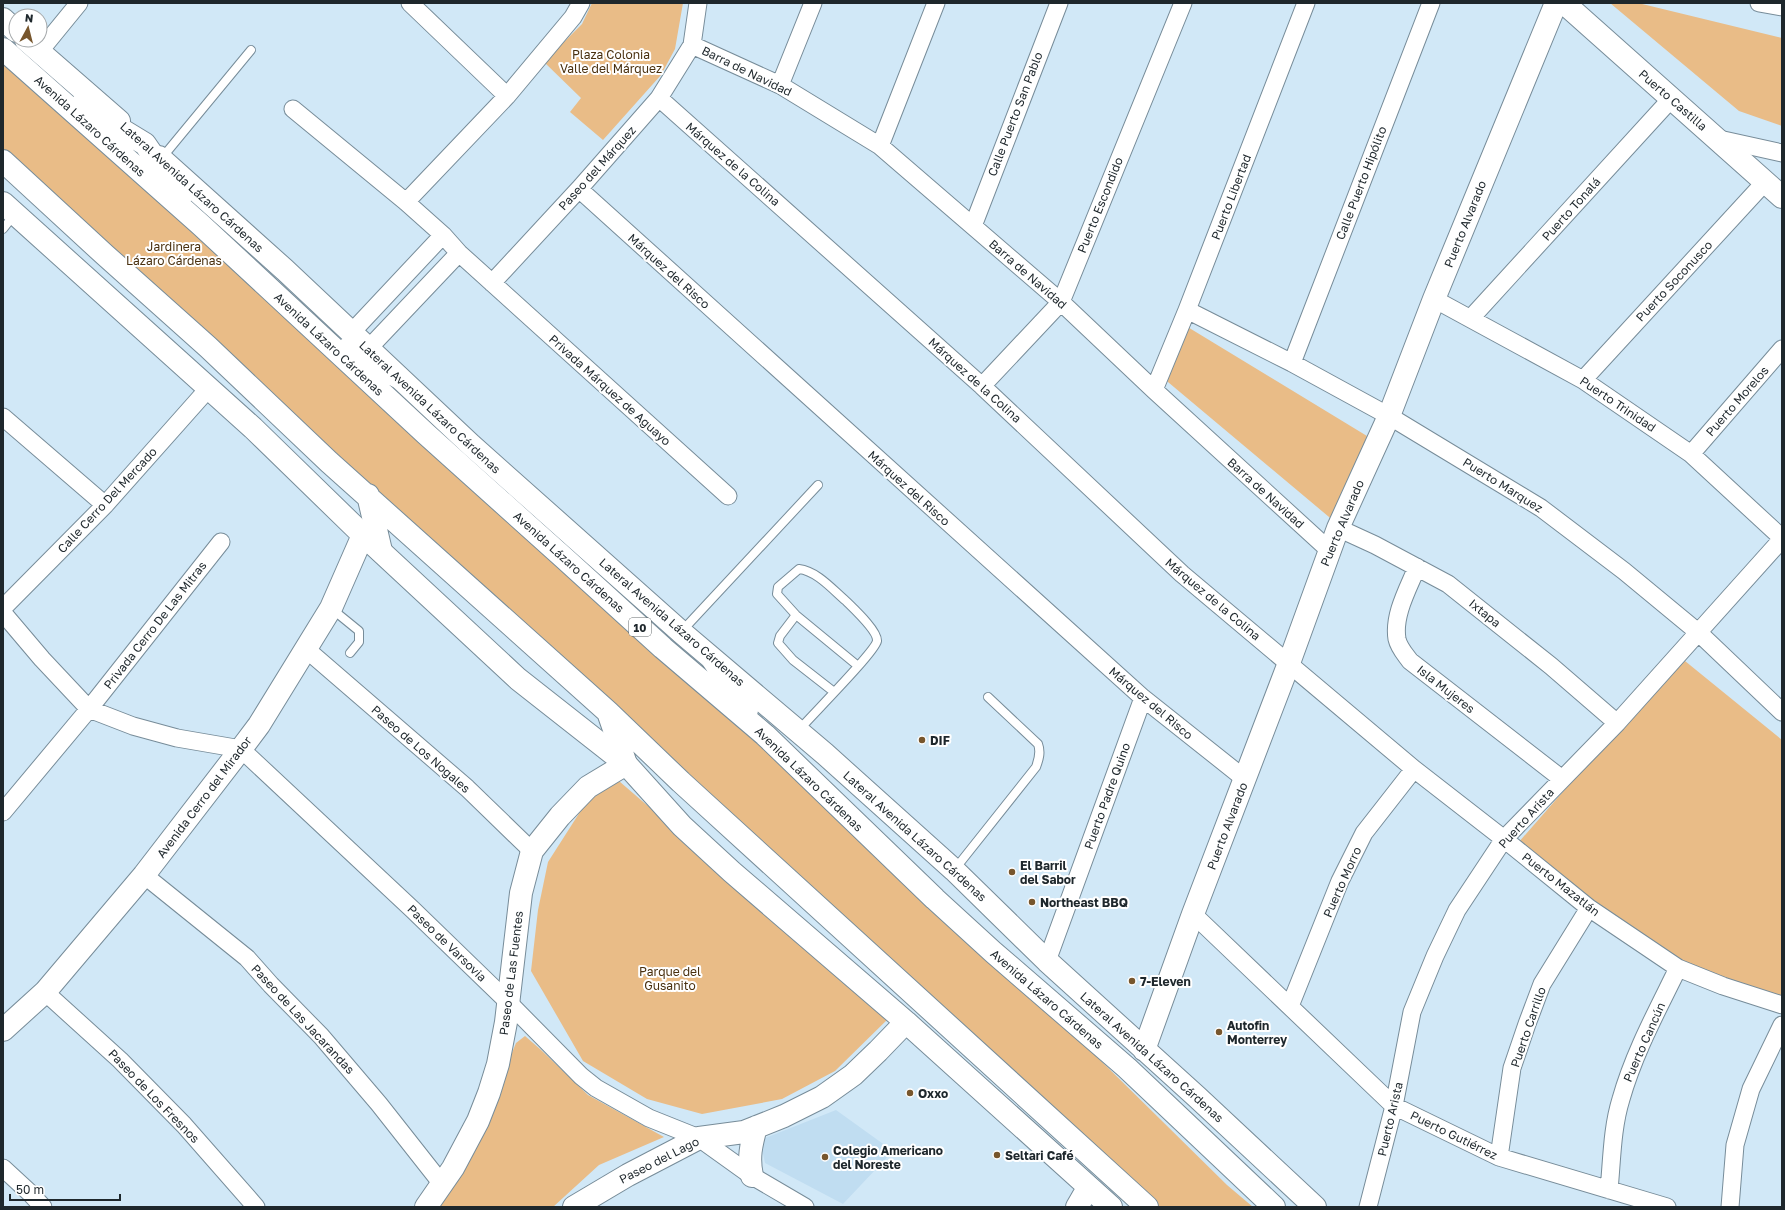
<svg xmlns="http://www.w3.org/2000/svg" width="1785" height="1210" font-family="'Golos Text',sans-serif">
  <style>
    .built { fill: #c0ddf1 }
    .green { fill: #e9bc87 }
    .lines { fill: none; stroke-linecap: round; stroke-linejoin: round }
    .lane-casing { stroke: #778c99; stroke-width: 10 }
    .street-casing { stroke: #778c99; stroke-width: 19 }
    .secondary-casing { stroke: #778c99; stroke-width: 24 }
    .highway-casing { stroke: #778c99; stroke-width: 24 }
    .lane { stroke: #fff; stroke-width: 8 }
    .street { stroke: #fff; stroke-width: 17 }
    .secondary { stroke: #fff; stroke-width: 22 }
    .highway { stroke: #fff; stroke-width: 22 }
    .poi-dot { fill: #77562d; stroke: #fff; stroke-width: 1.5 }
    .labels { text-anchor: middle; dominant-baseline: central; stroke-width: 4; stroke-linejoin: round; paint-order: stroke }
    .shield { fill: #fff; stroke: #62686b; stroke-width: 1 }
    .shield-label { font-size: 11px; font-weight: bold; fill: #1e272c }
    .park-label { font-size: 12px; fill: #49300f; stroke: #fff }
    .street-label { font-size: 12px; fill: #1e272c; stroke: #fff }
    .poi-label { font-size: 12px; font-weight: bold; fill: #1e272c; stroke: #fff; text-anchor: start }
  </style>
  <rect width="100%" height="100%" fill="#d1e8f7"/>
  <path class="built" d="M836,1110L893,1151L843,1204L765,1163L760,1140Z"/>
  <path class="green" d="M592,3H683L675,49L661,75L603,140L570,112L581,98L544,62L582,24Z
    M1610,3H1638L1782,38V126L1739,111Z
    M3,52L1026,987L1227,1185L1253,1207H1151L3,155Z
    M1186,326L1367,436L1335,522L1162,377Z
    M1685,661L1782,740V1000L1697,971L1605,909L1518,843L1616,731Z
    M612,775L891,1016L835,1071L782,1099L702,1114L647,1099L583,1061L531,971L538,910L548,862L594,790Z
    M525,1036L540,1049L588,1095L664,1137L599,1165L553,1207H436L485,1119L516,1043Z"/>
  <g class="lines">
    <defs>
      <path id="lane" d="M161,159L251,50
        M3,229L14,215
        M332,609L359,631V642L350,653
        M796,615L780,636L778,643L793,660L834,692
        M681,632L818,485
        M799,730C811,716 875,652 877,641C878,631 853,608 846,601C833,590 817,571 799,569L778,587L777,594L796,615L858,666
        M955,869L1036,767C1039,759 1041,752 1038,744L988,697"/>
      <path id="street" d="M410,3L507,96
        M1759,3L1782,7
        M692,45L780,85L880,146L1061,302L1154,390L1329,550
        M39,52L79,3
        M780,85L813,3
        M659,98L982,386L1182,574L1414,769L1504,839L1589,908L1678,968L1723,986L1782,1005
        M293,109L406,202L443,235L459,253L728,496
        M1719,139L1782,153
        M880,146L936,3
        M579,189L1143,698L1245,779
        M406,202L507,96L573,17L581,3
        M973,226L1059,3
        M492,283L579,189L659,98L692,45L698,3
        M1434,299L1583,380L1691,454L1782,538
        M1187,310L1292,363L1389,416L1541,508L1624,571L1699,633L1782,712
        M1471,318L1671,99
        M351,333L443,235
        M368,349L459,253
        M1292,363L1431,3
        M1583,380L1765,182
        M982,386L1061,302L1183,3
        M1154,390L1187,310L1306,3
        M3,417L105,505
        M1691,454L1782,349
        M1338,528L1375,545L1448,584L1551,666L1617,723
        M1417,567C1408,589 1393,615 1397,639C1399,648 1405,654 1410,661L1562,779
        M3,608L105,505L208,389
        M3,613L42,659L89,709L133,726L177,738L241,749L412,909L507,1001L581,1076L596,1088L649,1118L699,1138L752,1176L805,1207
        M306,649L467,788L532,851
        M3,812L89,709L221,542
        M144,875L247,958L271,985L321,1036L379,1104L442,1184
        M1193,914L1394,1106L1499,1157L1667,1207
        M1047,961L1143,698
        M45,992L120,1060L184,1125L256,1207
        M1290,1006L1340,881L1364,833L1414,769
        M1499,1157L1512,1068L1527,1024L1542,984L1589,908
        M3,1168L29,1192L43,1207
        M1609,1190C1612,1159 1612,1128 1621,1099C1634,1053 1657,1011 1678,968
        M1368,1207L1394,1106L1412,1012L1435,956L1457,910L1504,839L1617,723L1782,539
        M1730,1207L1735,1145L1751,1089L1782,1025"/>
      <path id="secondary" d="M1564,3L1782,197
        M3,19L16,31
        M26,40L119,121
        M159,157L285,270L471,445L681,632L825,754L954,870L1047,961L1197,1097L1315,1207
        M3,203L253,428L363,535L518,679L626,764L682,826L732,872L906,1022L1111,1207
        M3,1030L45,992L144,875L241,749L259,725L331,608L363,535
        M1144,1050L1193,914L1289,663L1338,528L1389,416L1434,299L1556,3
        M752,1176C748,1158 751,1145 756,1127
        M426,1207L453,1168L478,1121L489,1093L498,1064L506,1022L521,893L532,851L560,816L588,787L626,764
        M574,1207L628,1175L699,1138L744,1132L784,1116L822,1097L853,1075L878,1051L906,1022
        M1077,1207L1088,1188"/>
      <path id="highway" d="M3,49L201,225L426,434L563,557L663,648L765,735L935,899L993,952L1127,1068L1274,1207
        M81,105L145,144L181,196
        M3,161L105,255L208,347L329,462L608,712L681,782L1147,1207
        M347,349L398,377
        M368,495L381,551
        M713,660L747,710
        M609,715L626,764"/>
    </defs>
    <use href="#lane" class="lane-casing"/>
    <use href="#street" class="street-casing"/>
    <use href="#secondary" class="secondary-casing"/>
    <use href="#highway" class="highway-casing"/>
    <use href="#lane" class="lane"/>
    <use href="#street" class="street"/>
    <use href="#secondary" class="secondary"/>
    <use href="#highway" class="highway"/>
  </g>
  <g class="poi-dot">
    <circle cx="922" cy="740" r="4"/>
    <circle cx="1012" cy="872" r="4"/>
    <circle cx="1032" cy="902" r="4"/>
    <circle cx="1132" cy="981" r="4"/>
    <circle cx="1219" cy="1032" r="4"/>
    <circle cx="910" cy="1093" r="4"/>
    <circle cx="997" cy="1155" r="4"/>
    <circle cx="825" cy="1157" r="4"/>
  </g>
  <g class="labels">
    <rect class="shield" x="629" y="618" width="22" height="18" rx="3"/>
    <g class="shield-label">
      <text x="640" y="627">10</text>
    </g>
    <g class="park-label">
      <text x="611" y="54">Plaza Colonia<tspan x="611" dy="14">Valle del Márquez</tspan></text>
      <text x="174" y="246">Jardinera<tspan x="174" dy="14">Lázaro Cárdenas</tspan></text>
      <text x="670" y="971">Parque del<tspan x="670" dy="14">Gusanito</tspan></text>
    </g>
    <g class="street-label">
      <text transform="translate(747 71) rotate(26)">Barra de Navidad</text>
      <text transform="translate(1673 100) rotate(41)">Puerto Castilla</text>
      <text transform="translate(1015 114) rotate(-69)">Calle Puerto San Pablo</text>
      <text transform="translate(90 126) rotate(42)">Avenida Lázaro Cárdenas</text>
      <text transform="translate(733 164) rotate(41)">Márquez de la Colina</text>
      <text transform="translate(597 168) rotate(-48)">Paseo del Márquez</text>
      <text transform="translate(1361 183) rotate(-69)">Calle Puerto Hipólito</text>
      <text transform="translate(192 187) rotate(42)">Lateral Avenida Lázaro Cárdenas</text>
      <text transform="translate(1231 197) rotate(-69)">Puerto Libertad</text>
      <text transform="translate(1100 205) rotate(-68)">Puerto Escondido</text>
      <text transform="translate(1571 209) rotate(-48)">Puerto Tonalá</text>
      <text transform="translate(1465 224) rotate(-68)">Puerto Alvarado</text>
      <text transform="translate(669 271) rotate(42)">Márquez del Risco</text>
      <text transform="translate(1028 274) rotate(41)">Barra de Navidad</text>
      <text transform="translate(1674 281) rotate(-47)">Puerto Soconusco</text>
      <text transform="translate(329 344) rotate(43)">Avenida Lázaro Cárdenas</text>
      <text transform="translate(975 380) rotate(42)">Márquez de la Colina</text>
      <text transform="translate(610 390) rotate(42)">Privada Márquez de Aguayo</text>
      <text transform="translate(1737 401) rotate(-49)">Puerto Morelos</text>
      <text transform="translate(1618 404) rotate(34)">Puerto Trinidad</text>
      <text transform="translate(430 407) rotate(43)">Lateral Avenida Lázaro Cárdenas</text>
      <text transform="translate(1503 485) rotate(32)">Puerto Marquez</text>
      <text transform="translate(909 488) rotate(42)">Márquez del Risco</text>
      <text transform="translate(1266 493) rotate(42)">Barra de Navidad</text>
      <text transform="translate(107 500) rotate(-47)">Calle Cerro Del Mercado</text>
      <text transform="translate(1342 523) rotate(-67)">Puerto Alvarado</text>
      <text transform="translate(569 562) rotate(42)">Avenida Lázaro Cárdenas</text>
      <text transform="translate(1213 599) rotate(40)">Márquez de la Colina</text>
      <text transform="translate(1485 613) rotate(39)">Ixtapa</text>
      <text transform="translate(672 622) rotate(41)">Lateral Avenida Lázaro Cárdenas</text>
      <text transform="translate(155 625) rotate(-52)">Privada Cerro De Las Mitras</text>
      <text transform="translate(1446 689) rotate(38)">Isla Mujeres</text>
      <text transform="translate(1151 703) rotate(40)">Márquez del Risco</text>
      <text transform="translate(421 749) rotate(41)">Paseo de Los Nogales</text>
      <text transform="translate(809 779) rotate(44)">Avenida Lázaro Cárdenas</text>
      <text transform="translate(1107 796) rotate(-70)">Puerto Padre Quino</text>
      <text transform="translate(204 797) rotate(-53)">Avenida Cerro del Mirador</text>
      <text transform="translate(1526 818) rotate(-48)">Puerto Arista</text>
      <text transform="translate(1227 826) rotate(-69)">Puerto Alvarado</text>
      <text transform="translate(915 836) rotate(42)">Lateral Avenida Lázaro Cárdenas</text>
      <text transform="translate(1342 882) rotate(-66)">Puerto Morro</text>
      <text transform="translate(1561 884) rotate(38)">Puerto Mazatlán</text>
      <text transform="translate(447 943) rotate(44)">Paseo de Varsovia</text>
      <text transform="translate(511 973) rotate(-83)">Paseo de Las Fuentes</text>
      <text transform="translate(1047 999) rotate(41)">Avenida Lázaro Cárdenas</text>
      <text transform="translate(303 1019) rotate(47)">Paseo de Las Jacarandas</text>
      <text transform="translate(1528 1027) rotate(-71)">Puerto Carrillo</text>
      <text transform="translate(1644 1042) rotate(-66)">Puerto Cancún</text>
      <text transform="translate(1152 1057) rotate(42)">Lateral Avenida Lázaro Cárdenas</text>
      <text transform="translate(154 1096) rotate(46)">Paseo de Los Fresnos</text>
      <text transform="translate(1390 1119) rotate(-77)">Puerto Arista</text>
      <text transform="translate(1454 1135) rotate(26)">Puerto Gutiérrez</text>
      <text transform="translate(659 1160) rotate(-27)">Paseo del Lago</text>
    </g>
    <g class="poi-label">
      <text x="930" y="740">DIF</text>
      <text x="1020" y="865">El Barril<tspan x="1020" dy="14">del Sabor</tspan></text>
      <text x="1040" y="902">Northeast BBQ</text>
      <text x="1140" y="981">7-Eleven</text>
      <text x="1227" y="1025">Autofin<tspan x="1227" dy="14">Monterrey</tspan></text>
      <text x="918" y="1093">Oxxo</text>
      <text x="833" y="1150">Colegio Americano<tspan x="833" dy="14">del Noreste</tspan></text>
      <text x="1005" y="1155">Seltari Café</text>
    </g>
  </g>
  <rect width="1785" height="1210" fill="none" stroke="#1e272c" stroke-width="8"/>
  <g transform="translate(28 28) rotate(7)"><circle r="19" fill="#ffffff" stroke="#a5a9ab"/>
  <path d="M0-3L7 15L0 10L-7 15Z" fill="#77562d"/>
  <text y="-6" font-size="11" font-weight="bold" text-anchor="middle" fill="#1e272c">N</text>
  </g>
  <path d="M10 1194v6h110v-6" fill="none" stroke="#1e272c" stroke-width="2"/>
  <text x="16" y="1194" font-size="12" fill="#1e272c" stroke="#ffffff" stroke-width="3" paint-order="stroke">50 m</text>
</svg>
